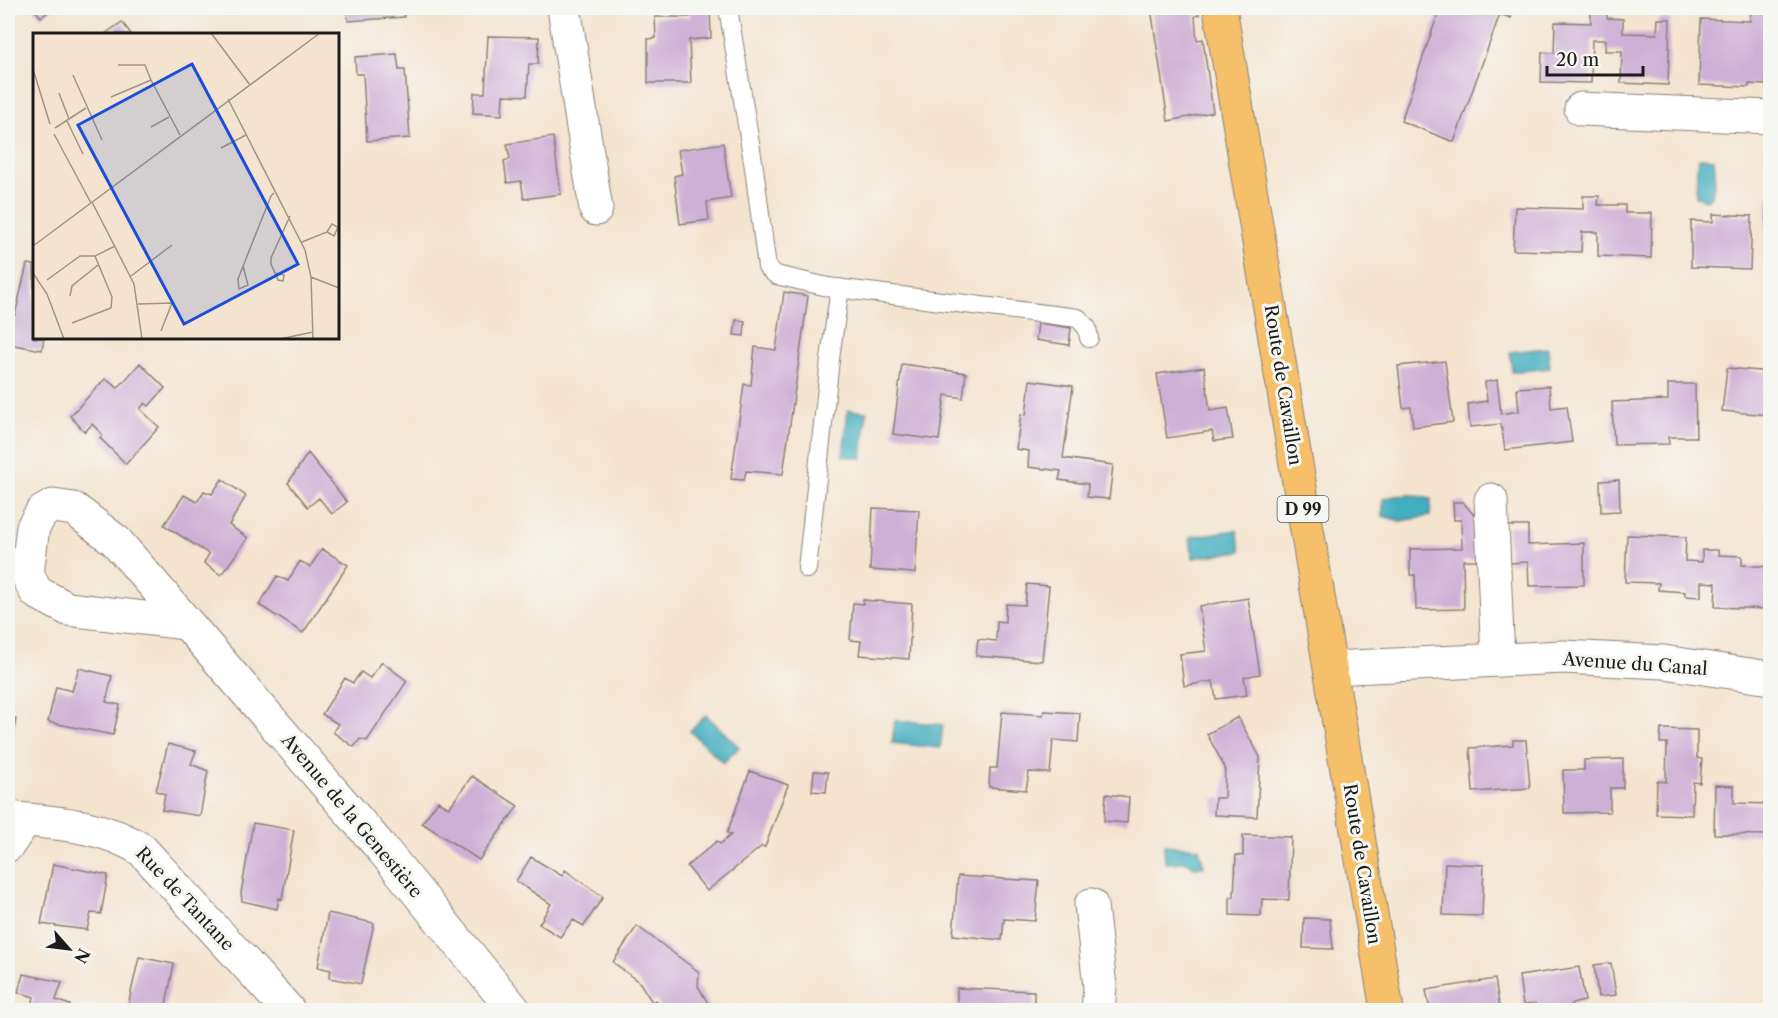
<svg xmlns="http://www.w3.org/2000/svg" width="1778" height="1018" font-family="'Libre Caslon Text',serif">
  <style>
    .water { fill: #42afc0; stroke: #2f666e; stroke-width: 1.5 }
    .building { fill: #ceafd6 }
    .lines { fill: none; stroke-linecap: round; stroke-linejoin: round }
    .service-casing { stroke: #888076; stroke-width: 20 }
    .minor-casing { stroke: #888076; stroke-width: 35 }
    .primary-casing { stroke: #888076; stroke-width: 35 }
    .service { stroke: #fff; stroke-width: 18 }
    .minor { stroke: #fff; stroke-width: 33 }
    .primary { stroke: #f6c06b; stroke-width: 33 }
    .labels { text-anchor: middle; dominant-baseline: central; stroke-width: 6; stroke-linejoin: round; paint-order: stroke }
    .shield { fill: #f6f6f2; stroke: #5d5d5c; stroke-width: 1.5 }
    .shield-label { font-size: 16px; font-weight: bold; fill: #1c1c1c }
    .street-label { font-size: 18px; fill: #1c1c1c; stroke: #f6f6f2 }
    .inset-road { fill: none; stroke: #9e9487; stroke-width: 1.5 }
    .view { fill: #1d4ed8; fill-opacity: 0.15; stroke: #1d4ed8; stroke-width: 3 }
    .inset-edge { fill: none; stroke: #1c1c1c; stroke-width: 3 }
  </style>
  <rect width="100%" height="100%" fill="#f6f6f2"/>
  <filter id="ink" filterUnits="userSpaceOnUse"><feTurbulence type="fractalNoise" baseFrequency=".0167" numOctaves="2"/><feDisplacementMap in="SourceGraphic" scale="12" xChannelSelector="R" yChannelSelector="G"/><feConvolveMatrix kernelMatrix="1 2 1 2 8 2 1 2 1" color-interpolation-filters="sRGB"/></filter>
  <filter id="wash" filterUnits="userSpaceOnUse"><feTurbulence type="fractalNoise" baseFrequency=".008" numOctaves="4" result="noise"/><feDisplacementMap in="SourceGraphic" scale="24" xChannelSelector="R" yChannelSelector="G"/><feGaussianBlur stdDeviation="1.35" result="paint"/><feColorMatrix in="noise" values="0 0 0 0 0 0 0 0 0 0 0 0 0 0 0 0 0 1.4 0 .05"/><feComposite in="paint" operator="in"/></filter>
  <g filter="url(#wash)">
    <rect width="100%" height="100%" fill="#f4e4cf"/>
    <path class="water" d="M1699,158L1714,159C1716,172 1715,183 1712,196H1709L1708,200L1702,199L1701,196L1696,197L1697,168Z
      M1548,348L1550,368L1512,372L1510,352Z
      M848,410L867,412L862,458L843,456Z
      M1411,495L1431,499L1430,516L1400,521L1383,516V499L1395,496Z
      M1237,530L1241,551L1193,558L1190,537Z
      M706,715L739,747L723,763L690,731Z
      M895,720L943,725L940,748L892,743Z
      M1164,845L1199,848L1204,867H1194L1187,862L1165,863Z"/>
    <g id="blocks">
      <path class="building" d="M33,8H54L41,17Z
        M347,8H403L404,17L348,21Z
        M690,8H710L711,38L689,40L691,83H648V39L656,38L655,17H690Z
        M1151,8H1198L1199,15L1195,16L1197,40L1203,39L1213,112L1168,121Z
        M1440,8H1480L1499,14L1501,8H1514L1511,18L1500,14L1454,142L1401,121Z
        M1591,8L1607,9V18L1623,19V33L1657,34L1658,19H1670L1668,85L1621,83L1622,51H1605L1606,40H1592L1591,83L1541,82L1542,52L1554,53L1555,22L1591,23Z
        M1751,8H1767L1766,85L1749,84V87L1699,85L1701,19L1750,21Z
        M122,22L131,34H105Z
        M488,36L539,37L538,64H529L527,96L503,95L502,115L473,113L474,93H485Z
        M397,54L399,70H405L410,138L367,141L363,74H356L355,57Z
        M553,137L561,194L524,199L521,181L507,183L504,161L510,159L507,144Z
        M723,143L731,198L707,202L709,220L680,224L674,176L682,174L678,150Z
        M1583,196H1599L1598,205H1625V213H1652L1651,258L1598,256V232H1582L1581,252L1513,250L1515,207L1583,209Z
        M1768,196H1770V233H1766Z
        M1713,214L1752,216L1750,269L1691,267V221L1713,222Z
        M27,264L34,265V338H44L42,350L8,344V313L15,315Z
        M784,292L808,296L783,474L746,471L744,480L731,479L744,384L751,385L755,347L776,350Z
        M736,320L745,321L744,336L734,335Z
        M1038,323L1071,328L1069,345L1036,340Z
        M1445,361L1453,422L1413,427L1411,407L1403,408L1398,366Z
        M140,363L165,388L149,406L145,403L140,409L159,427L126,464L100,438L102,434L92,424L85,432L70,416L105,379L118,388Z
        M902,364L966,373L963,398L945,395L939,440L893,434Z
        M1204,367L1210,411L1228,408L1233,439L1214,441L1212,431L1167,438L1157,374Z
        M1727,368L1770,372V415L1722,411Z
        M1030,380L1073,386L1063,458L1113,465L1109,499L1087,497L1088,484L1059,480L1061,471L1028,467L1029,451L1016,449L1021,414L1026,415Z
        M1497,380L1501,414L1519,411L1517,388L1549,386L1551,408L1567,406L1572,442L1505,450L1501,424L1470,427L1468,404L1487,401L1485,382Z
        M1668,384H1695L1696,437H1668L1669,444L1614,445L1612,402L1668,400Z
        M308,453L347,502L332,514L319,498L308,507L288,483Z
        M222,479L246,496L229,525L248,538L221,575L204,563L209,554L164,525L184,495L197,502L204,491L212,494Z
        M1619,480L1620,511L1601,512L1600,481Z
        M1453,502H1463L1479,521L1480,560H1463L1464,609L1416,610L1415,575H1410V549L1462,548L1461,520H1454Z
        M873,508L919,510L915,573L870,570Z
        M1508,526H1528V545L1584,543V585L1529,586L1528,562L1509,563Z
        M1627,535L1686,537L1685,561L1702,562V550H1718V555L1742,556V565L1770,567L1769,609L1715,607L1716,583L1701,582V597L1685,596V592L1658,590L1659,583L1625,582Z
        M322,549L348,565L303,633L259,605L277,576L288,581L300,561L310,567Z
        M1027,584L1049,586L1042,661L976,656L978,639L996,641L997,621L1005,622L1006,604L1025,605Z
        M1248,598L1260,674L1244,677L1247,695L1216,699L1213,681L1184,686L1180,654L1206,651L1199,606Z
        M863,600L912,604L909,659L859,655L861,641L850,640L853,603L863,604Z
        M382,662L407,681L367,741L360,739L354,747L333,732L338,724L322,714L345,678L353,683L361,672L370,678Z
        M79,668L112,676L106,702L120,705L113,735L48,722L56,687L72,691Z
        M1044,711L1080,713L1078,742L1053,740L1050,773L1029,772L1026,790L989,787L990,768H997L1002,712L1043,715Z
        M8,717L16,719L9,758H8Z
        M1238,717L1260,757L1257,817L1214,815L1215,798H1224L1225,768L1207,734Z
        M1661,729L1697,730V758L1702,759L1700,783L1693,782L1692,815L1656,814L1657,781L1666,782L1667,743H1660Z
        M1513,740H1526L1530,788L1473,792L1470,748L1513,745Z
        M168,744L196,751L191,764L208,771L200,816L162,810L165,794L156,791Z
        M1623,759V788H1610V812L1564,813L1563,770H1584V760Z
        M750,771L788,785L765,847L762,846L707,891L687,866L717,841L720,844L731,835L727,833Z
        M814,771L828,772L826,792L812,791Z
        M472,776L518,806L479,860L422,823L438,801L449,808Z
        M1715,785L1734,786V803L1770,804V835L1714,834Z
        M1106,794L1129,797L1127,823L1104,821Z
        M253,823L294,830L282,899L279,898L277,909L242,901L241,893Z
        M1243,835L1291,837L1289,900L1262,899L1261,916L1230,915V897H1234L1236,855L1243,856Z
        M531,857L562,876L565,870L603,897L584,926L573,920L560,937L539,924L551,904L516,881Z
        M1445,863L1484,865L1482,916L1443,915Z
        M53,864L108,875L101,914L91,913L87,930L41,924Z
        M958,876L1039,881L1035,921L1004,919L1002,940L953,935Z
        M328,913L374,923L361,984L329,978L331,970L318,967Z
        M1304,918L1330,919L1333,949L1303,948Z
        M637,926L699,972L698,986L712,1010H662L656,1000L652,1002L640,983L613,962Z
        M139,957L174,964L165,1010H127Z
        M1611,963L1616,995L1598,997L1594,965Z
        M1579,967L1585,1001L1571,1004L1572,1010H1536L1535,1004L1523,1005L1519,976Z
        M23,974L62,982L56,1000L70,1005L69,1010H31L34,997L18,992Z
        M1495,979L1500,1010H1430L1426,990Z
        M957,988L1034,991V1010H957Z"/>
    </g>
  </g>
  <g filter="url(#ink)">
    <use href="#blocks" fill-opacity="0" stroke="#888076" stroke-width="1.5"/>
    <g class="lines">
      <defs>
        <path id="service" d="M728,8L754,168L767,267L776,275L828,287L1078,318L1087,328L1089,338
          M807,569L831,351L840,288"/>
        <path id="minor" d="M564,8L596,209
          M1581,109L1770,117
          M1491,500L1498,660
          M186,623L68,609L36,592L28,576V566L33,527L42,512L53,506L74,509L116,541L383,850L514,1010
          M1330,668L1563,657L1664,662L1770,678
          M8,818C53,823 103,824 142,850L288,1010
          M8,845L25,820
          M1091,905L1100,987L1098,1010"/>
        <path id="primary" d="M1220,8L1387,1010"/>
      </defs>
      <use href="#service" class="service-casing"/>
      <use href="#minor" class="minor-casing"/>
      <use href="#primary" class="primary-casing"/>
      <use href="#service" class="service"/>
      <use href="#minor" class="minor"/>
      <use href="#primary" class="primary"/>
    </g>
  </g>
  <g class="labels">
    <rect class="shield" x="1277.5" y="496" width="51" height="26" rx="4.5"/>
    <g class="shield-label">
      <text x="1303" y="509">D 99</text>
    </g>
    <g class="street-label">
      <text transform="translate(1283 385) rotate(81)">Route de Cavaillon</text>
      <text transform="translate(1635 664) rotate(4)">Avenue du Canal</text>
      <text transform="translate(352 816) rotate(50)">Avenue de la Genestière</text>
      <text transform="translate(1362 864) rotate(81)">Route de Cavaillon</text>
      <text transform="translate(185 899) rotate(47)">Rue de Tantane</text>
    </g>
  </g>
  <g transform="translate(33 33)">
    <rect width="306" height="306" fill="#f4e4cf"/>
    <path class="inset-road" d="M178,0L217,52M85,32H112L118,47M0,36L17,91M40,42L69,107M26,60L36,86M78,64L118,47L147,102M195,66L272,217L278,244L280,306M34,88L50,121M118,94L136,84M22,95L53,75M21,101L58,170M188,115L213,102M59,169L101,251L109,306M269,209L294,199L299,191L305,194L301,203L294,199M0,213L287,0M210,233L215,252L206,256L205,246L224,198L238,163L241,160M0,240L14,261L31,306M242,240L251,242L250,248L245,247L242,240L238,231V225L257,183M98,243L139,212M278,244L306,255M14,247L47,223H62M37,263L39,253L65,232M105,271L139,270L128,298M39,290L78,275L79,264L62,223L82,213M247,306L280,299"/>
    <path class="view" d="M159,31L265,231L151,291L45,92Z"/>
    <rect width="306" height="306" class="inset-edge"/>
  </g>
  <rect width="1778" height="1018" fill="none" stroke="#f6f6f2" stroke-width="30"/>
  <g transform="translate(69 949) rotate(118)" stroke="#f6f6f2" stroke-width="4.5" paint-order="stroke">
  <path d="M0-4.5L10 22L0 15L-10 22Z" fill="#1c1c1c"/>
  <text y="-9" font-size="16" font-weight="bold" text-anchor="middle" fill="#1c1c1c">N</text>
  </g>
  <path d="M1547 66v9h96v-9" fill="none" stroke="#1c1c1c" stroke-width="3"/>
  <text x="1556" y="66" font-size="18" fill="#1c1c1c" stroke="#f6f6f2" stroke-width="4.5" paint-order="stroke">20 m</text>
</svg>
